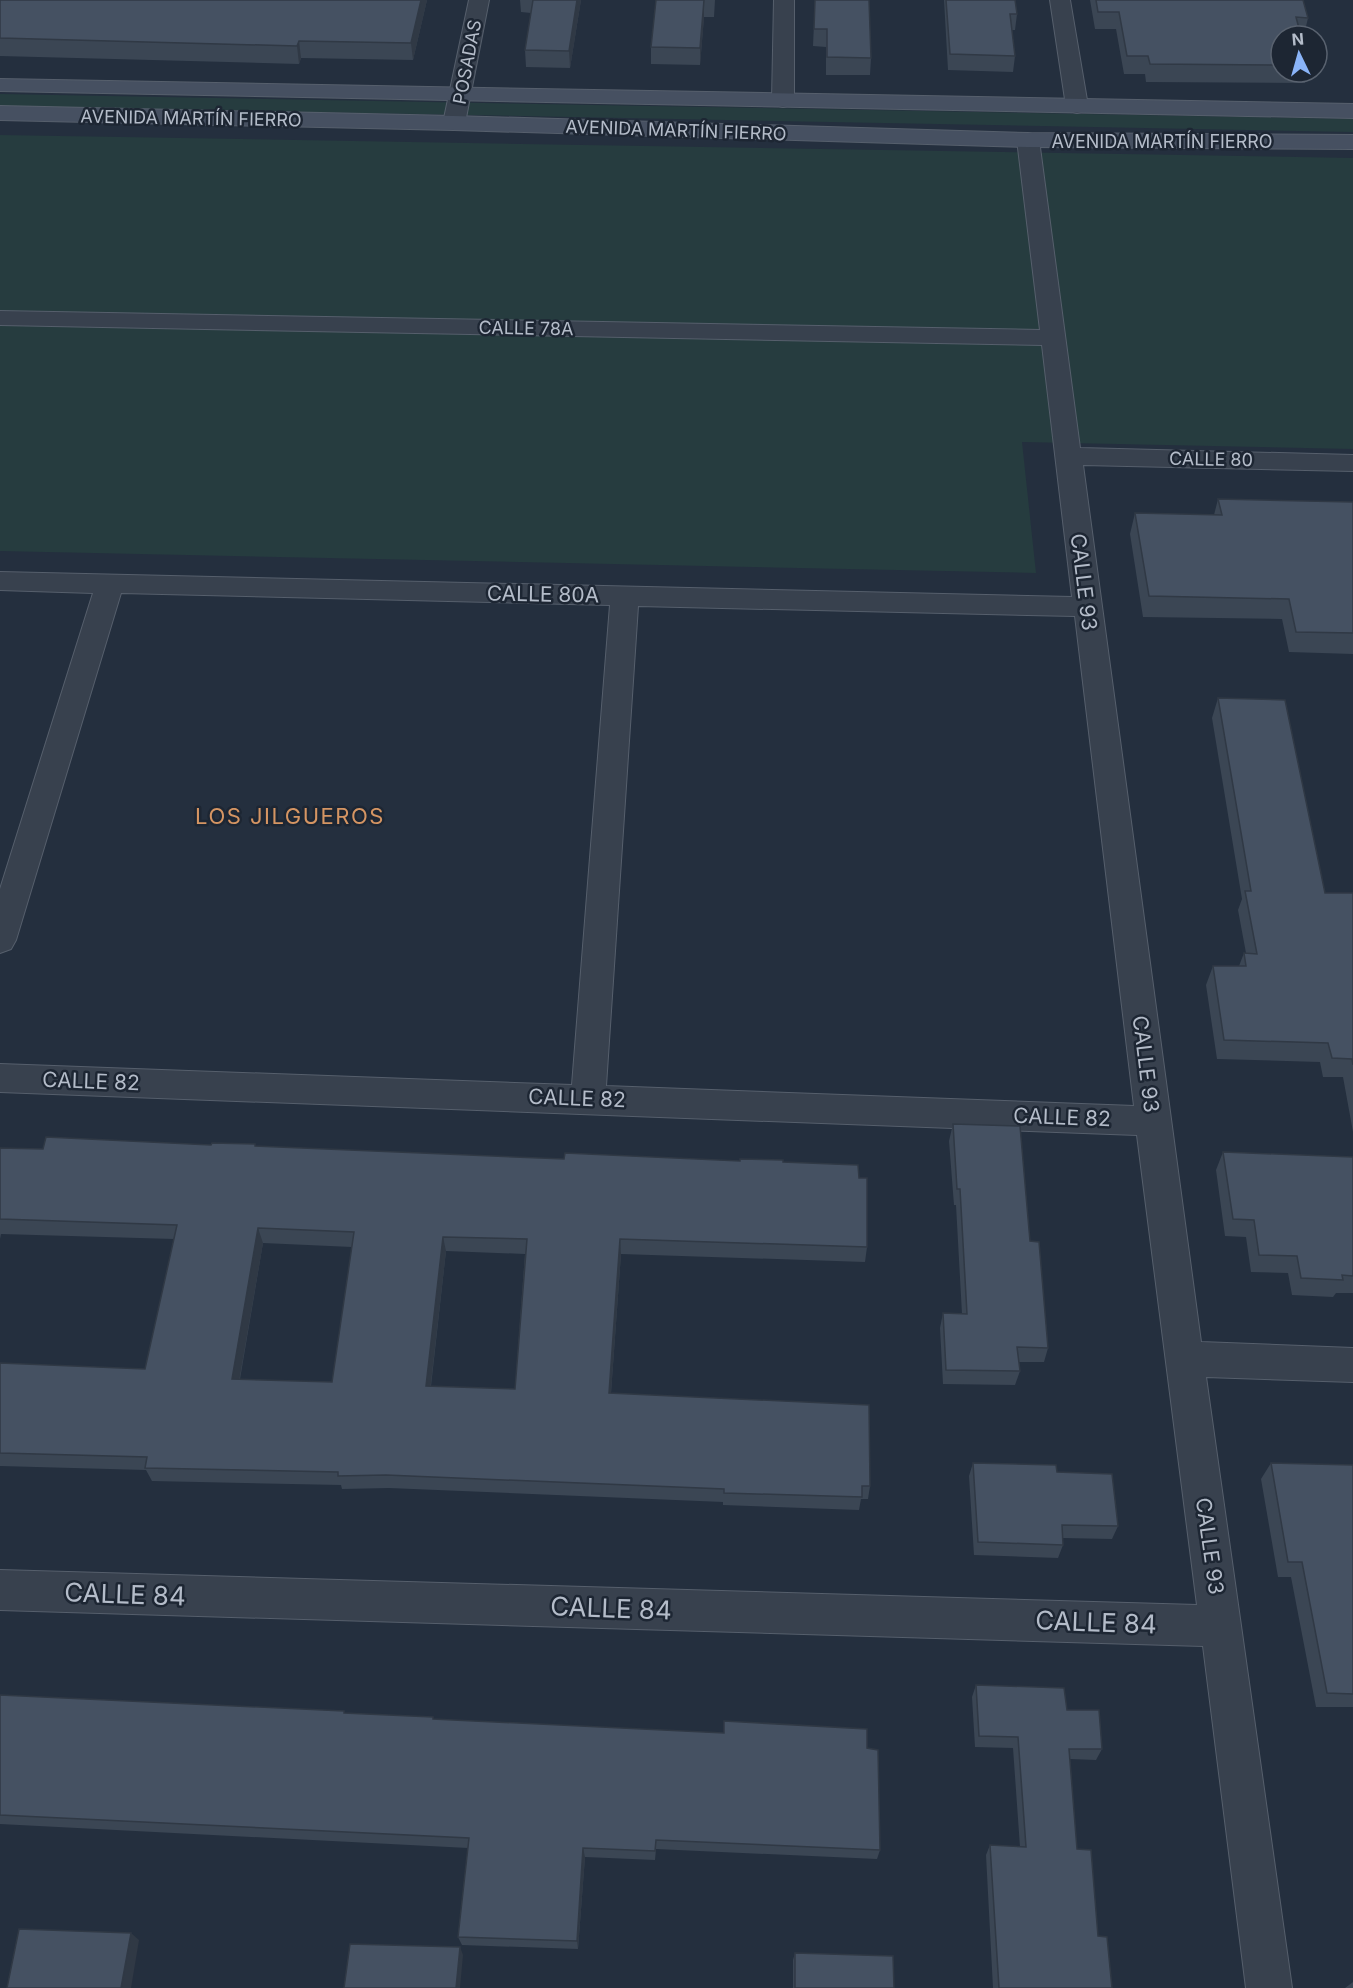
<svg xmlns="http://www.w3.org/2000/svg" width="1353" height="1988" font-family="Inter,sans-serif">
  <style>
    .green { fill: #263c3f }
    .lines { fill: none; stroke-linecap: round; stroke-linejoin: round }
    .minor-casing { stroke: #565f6c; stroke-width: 2 }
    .secondary-casing { stroke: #565f6c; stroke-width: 2 }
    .minor { fill: #38414e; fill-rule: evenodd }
    .secondary { fill: #465061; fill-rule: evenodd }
    .wall { fill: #3b4654; fill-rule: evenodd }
    .shaded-wall { fill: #303945 }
    .building { fill: #455162; stroke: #303945; stroke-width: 1.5; fill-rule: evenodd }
    .labels { text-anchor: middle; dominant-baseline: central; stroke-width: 5; stroke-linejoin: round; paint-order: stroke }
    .far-street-label { font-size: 18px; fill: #b4bcc9; stroke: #1d2633 }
    .street-label { font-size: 21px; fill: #b4bcc9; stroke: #1d2633 }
    .neighbourhood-label { font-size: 22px; letter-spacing: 1.5px; fill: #d59563; stroke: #1d2633 }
    .near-street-label { font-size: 26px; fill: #b4bcc9; stroke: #1d2633 }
  </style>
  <rect width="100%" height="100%" fill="#242f3e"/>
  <path class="green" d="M0,94L1353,119V132L0,106Z
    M0,135L1353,158V449L1022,442L1036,573L0,551Z"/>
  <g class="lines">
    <defs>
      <path id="minor" d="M469,0H489L465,123L462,128L454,130L446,128L443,123Z
        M774,0H794V100L791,105L783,107L775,105L772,100Z
        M1050,0H1070L1088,106L1085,111L1077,113L1069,111L1066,106Z
        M1028,133L1036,135L1039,140L1080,448L1353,455V471L1083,465L1201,1342L1353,1348V1382L1206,1377L1292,1988H1246L1203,1646L0,1610V1570L1197,1605L1137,1135L0,1092V1064L572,1085L610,605L121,593L16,940L11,949L0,953V889L93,593L0,590V572L1072,597L1042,345L0,325V311L1040,330L1017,140L1020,135ZM638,606L1075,616L1134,1106L606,1086Z"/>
      <path id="secondary" d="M0,79L1353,104V118L0,91Z
        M0,106L454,116L1028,133L1353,135V149L1028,147L454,130L0,120Z"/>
    </defs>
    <use href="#minor" class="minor-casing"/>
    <use href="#secondary" class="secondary-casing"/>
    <use href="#minor" class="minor"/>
    <use href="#secondary" class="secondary"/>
  </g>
  <path class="wall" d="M0,0H427L413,60L301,58L299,64L0,56Z
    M520,0H581L570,68L526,67L525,50L531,13L521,12Z
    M656,0H715L714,17H704L700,65L651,64V47Z
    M815,0L871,58L870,75H826V47L813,46Z
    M944,0H1015L1017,14L1015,30H1012L1015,56L1013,72L948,70Z
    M1090,0H1303L1308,18L1304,35L1281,36V72H1308L1305,83L1146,82L1145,74H1124L1116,29H1095Z
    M1218,499L1353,502V654L1289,652L1282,619L1143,617L1130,534L1135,513L1214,515Z
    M1218,698L1325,893H1353V1132L1343,1077H1323L1320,1062L1217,1059L1206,985L1213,966H1239L1244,953H1246L1238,910L1242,899L1212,718Z
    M953,1124L1030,1241L1048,1348L1044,1362H1019L1020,1371L1015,1385L943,1384L940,1328L943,1313L962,1314L956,1205H954L949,1141Z
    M211,1145L564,1159L783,1162L859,1178L867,1247L865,1262L621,1254L611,1393L870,1486L868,1499H861L859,1510L723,1505V1502L389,1488L342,1489L341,1485L152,1481L146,1470L0,1466V1363L145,1369L174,1239L1,1234L0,1239V1148L43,1149ZM263,1243L352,1247L332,1382L240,1379ZM446,1251L525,1254L515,1389L431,1386Z
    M1223,1152L1353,1157V1293H1336L1333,1297L1292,1295L1288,1273L1251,1272L1246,1237L1225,1236L1216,1170Z
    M973,1463L1057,1472L1118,1526L1112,1539L1063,1538V1545L1058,1558L974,1555L969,1476Z
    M1271,1463L1353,1465V1707H1316L1291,1577H1278L1261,1479Z
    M976,1685L1067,1710L1102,1749L1096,1760L1070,1759L1077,1849L1098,1936L1112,1988H993L986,1855L990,1845L1020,1847L1013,1748L975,1747L972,1697Z
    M0,1695L345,1713L867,1748L880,1850L877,1859L656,1849L655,1860L585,1857L578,1949L462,1945L458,1937L468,1848L0,1824Z
    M795,1953L894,1988H793V1960Z
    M1353,1982V1988H1345Z"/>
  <path class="shaded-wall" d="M421,0H427L413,60L411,43Z
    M577,0H581L570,68L569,51Z
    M704,0V17L700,65V48Z
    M299,41L301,58L299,64L297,46Z
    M258,1228L263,1243L237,1393L232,1379Z
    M443,1237L446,1251L429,1400L426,1386Z
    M620,1239L621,1254L610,1407L609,1393Z
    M583,1848L585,1857L578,1949L577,1941Z
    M131,1933L139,1940L131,1988H121Z
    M460,1947L463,1955L460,1988H456Z"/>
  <path class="building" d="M0,0H421L411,43L299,41L297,46L0,38Z
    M533,0H577L569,51L525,50Z
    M656,0H704L700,48L651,47Z
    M815,0H869L871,58L827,57V29H814Z
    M946,0H1015L1017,14H1010L1015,56L950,54Z
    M1096,0H1303L1308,18L1296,17L1301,36H1281V65L1150,64L1148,56H1127L1119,12H1098Z
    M1218,499L1353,502V633L1296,632L1289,599L1149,596L1135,513L1222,515Z
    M1218,698L1285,700L1325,893H1353V1065L1352,1059L1332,1058L1328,1043L1224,1040L1213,966H1246L1244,953L1257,954L1245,891H1251Z
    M953,1124L1020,1126L1030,1241L1039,1242L1048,1348L1017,1347L1020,1371L946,1370L943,1313L967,1314L960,1189H957Z
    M46,1137L211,1145L212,1143L255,1144V1146L564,1159L565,1153L740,1161V1159L783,1160V1162L858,1165L859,1178H867V1247L620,1239L609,1393L869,1405L870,1486H862V1497L724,1493V1489L386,1475L338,1476V1472L145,1468L147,1457L0,1453V1363L145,1369L177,1225L0,1219V1148L43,1149ZM258,1228L354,1232L332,1382L232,1379ZM443,1237L527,1239L515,1389L426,1386Z
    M1223,1152L1353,1157V1276L1342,1275L1343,1280L1301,1278L1297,1256L1259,1255L1254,1220L1233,1219Z
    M973,1463L1056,1465L1057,1472L1112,1474L1118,1526L1062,1525L1063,1545L978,1542Z
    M1271,1463L1353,1465V1694L1327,1693L1302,1562H1288Z
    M976,1685L1064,1688L1067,1710H1099L1102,1749H1069L1077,1849L1091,1850L1098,1936L1107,1937L1112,1988H999L990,1845L1026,1847L1018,1737L979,1736Z
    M0,1695L344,1711V1713L433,1717V1719L724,1733V1721L867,1729V1748L878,1750L880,1850L656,1840L655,1851L583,1848L577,1941L458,1937L469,1838L0,1815Z
    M19,1929L131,1933L121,1988H7Z
    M350,1944L460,1947L456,1988H344Z
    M795,1953L893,1956L894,1988H795Z"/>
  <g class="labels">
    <g class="far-street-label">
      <text transform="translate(467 62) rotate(-79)">POSADAS</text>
      <text transform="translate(191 118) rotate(1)">AVENIDA MARTÍN FIERRO</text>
      <text transform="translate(676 130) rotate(2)">AVENIDA MARTÍN FIERRO</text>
      <text x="1162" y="141">AVENIDA MARTÍN FIERRO</text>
      <text transform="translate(526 328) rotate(1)">CALLE 78A</text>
      <text transform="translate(1211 459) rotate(1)">CALLE 80</text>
    </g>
    <g class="street-label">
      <text transform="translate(1084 582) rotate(83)">CALLE 93</text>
      <text transform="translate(543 594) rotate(1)">CALLE 80A</text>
      <text transform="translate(1146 1064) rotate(83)">CALLE 93</text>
      <text transform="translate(91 1081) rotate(2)">CALLE 82</text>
      <text transform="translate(577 1098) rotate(2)">CALLE 82</text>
      <text transform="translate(1062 1117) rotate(2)">CALLE 82</text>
      <text transform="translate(1210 1546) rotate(82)">CALLE 93</text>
    </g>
    <g class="neighbourhood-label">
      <text x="290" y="816">LOS JILGUEROS</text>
    </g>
    <g class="near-street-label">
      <text transform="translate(125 1594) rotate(2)">CALLE 84</text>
      <text transform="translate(611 1608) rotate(2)">CALLE 84</text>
      <text transform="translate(1096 1622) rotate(2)">CALLE 84</text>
    </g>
  </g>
  <g transform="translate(1299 54) rotate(355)"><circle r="28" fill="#1d2633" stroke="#59626f" stroke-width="1.5"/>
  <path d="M0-4.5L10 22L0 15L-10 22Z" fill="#8ab4f8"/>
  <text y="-9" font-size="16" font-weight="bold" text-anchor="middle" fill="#b4bcc9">N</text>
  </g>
</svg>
